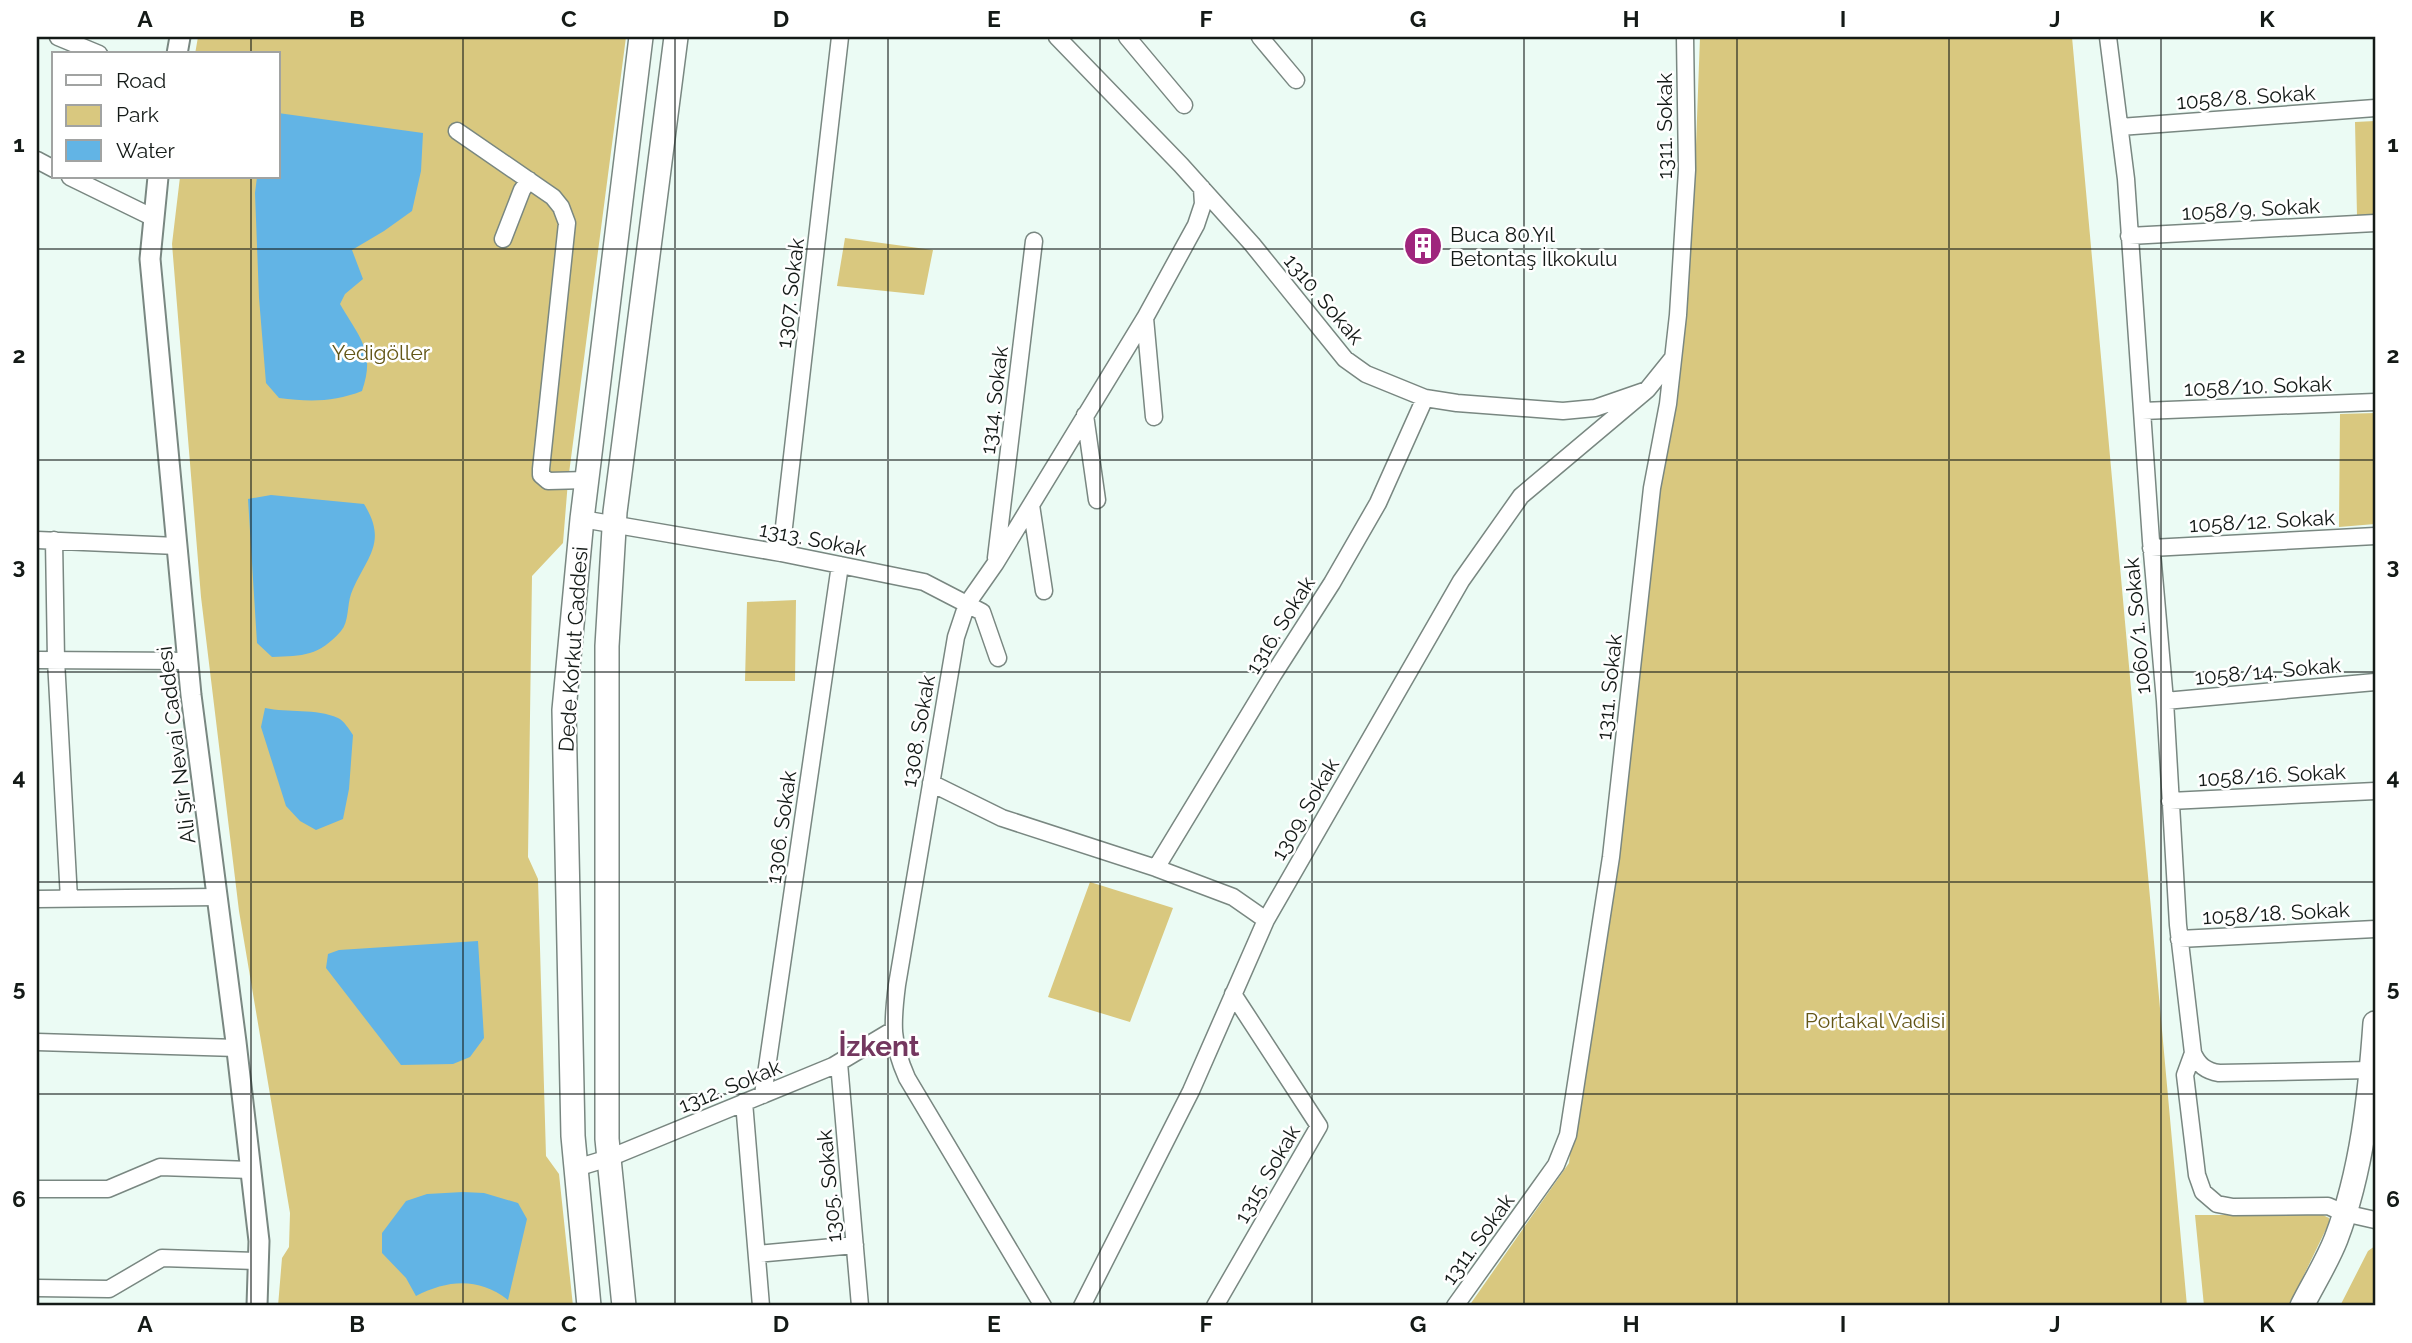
<svg xmlns="http://www.w3.org/2000/svg" width="2412" height="1343" font-family="Raleway,sans-serif">
  <style>
    .green { fill: #d9c87f }
    .water { fill: #62b4e5 }
    .lines { fill: none; stroke-linecap: round; stroke-linejoin: round }
    .minor-casing { stroke: #798781; stroke-width: 19 }
    .tertiary-casing { stroke: #798781; stroke-width: 23 }
    .secondary-casing { stroke: #798781; stroke-width: 26 }
    .minor { stroke: #fff; stroke-width: 16 }
    .tertiary { stroke: #fff; stroke-width: 19 }
    .secondary { stroke: #fff; stroke-width: 23 }
    .grid { fill: none; stroke: #141a17; stroke-width: 2; stroke-opacity: 0.55 }
    .labels { text-anchor: middle; dominant-baseline: central; stroke-width: 5; stroke-linejoin: round; paint-order: stroke }
    .street-label { font-size: 21px; fill: #141a17; stroke: #fff }
    .poi-label { font-size: 21px; fill: #141a17; stroke: #fff; text-anchor: start }
    .park-label { font-size: 21px; fill: #635617; stroke: #fff }
    .district-label { font-size: 28px; font-weight: bold; fill: #73375f; stroke: #fff }
    .neatline { fill: none; stroke: #141a17; stroke-width: 2.5 }
    .grid-label { font-size: 23px; text-anchor: middle; font-weight: bold; fill: #141a17 }
  </style>
  <rect width="100%" height="100%" fill="#ebfbf4"/>
  <path class="green" d="M198,37H626L568,481L563,543L532,576L528,857L538,879L546,1156L559,1174L573,1306H278L282,1258L289,1247L290,1213L239,911L201,597L172,244L180,177H278V54H195Z
    M1700,37H2072L2187,1306H1469L1569,1163L1696,145Z
    M2375,121V215L2357,216L2355,122Z
    M845,238L933,250L924,295L837,286Z
    M2375,413V524L2339,527L2340,414Z
    M796,600L795,681H745L747,602Z
    M1090,882L1173,908L1130,1022L1048,997Z
    M2195,1215H2323L2329,1218V1223L2289,1306H2204Z
    M2375,1246V1306H2340L2368,1251Z"/>
  <path class="water" d="M278,113L423,133L421,171L412,211L384,231L352,250L363,279L345,294L340,304C359,337 376,351 362,391C334,402 310,402 279,398L266,383L259,298L255,193L257,177H278Z
    M271,495L364,504C389,544 365,558 351,594C347,605 349,622 341,631C319,656 303,656 272,657L257,643L248,499Z
    M265,708C288,713 316,708 338,718C344,721 349,729 353,735L349,789L343,819L316,830L300,821L286,806L261,727Z
    M478,941L484,1038L470,1057L453,1064L401,1065L326,968L328,954L339,950Z
    M463,1192L484,1193L518,1203L527,1219L508,1300C478,1277 448,1280 416,1296L406,1278L382,1253V1233L406,1201L427,1194Z"/>
  <g class="lines">
    <defs>
      <path id="minor" d="M58,37L99,54
        M1057,37L1181,165L1252,244L1345,359L1366,374L1425,398L1457,403L1563,411L1595,408L1647,390L1672,359
        M1127,37L1184,105
        M1260,37L1296,80
        M2108,37L2126,179L2151,541L2165,701L2178,925L2193,1053L2185,1075L2197,1175L2203,1192L2217,1204L2233,1207L2328,1206L2344,1213L2375,1220
        M2120,127L2375,108
        M457,131L553,197L561,207L567,223L541,469V475L548,481L587,480
        M37,160L54,169
        M70,177L154,218
        M2129,236L2375,223
        M503,239L522,190L529,180
        M1145,318L1154,417
        M2142,411L2375,402
        M1085,415L1097,500
        M1031,505L1044,591
        M582,519L781,553L924,582L982,612L998,658
        M37,540L177,546
        M54,540L56,660L69,899
        M2151,548L2375,536
        M781,553L840,37
        M996,558L1034,241
        M37,660L188,661
        M2165,701L2375,682
        M931,783L1002,818L1156,868L1273,675L1332,583L1378,503L1425,398
        M2170,801L2375,791
        M1156,868L1233,897L1266,920
        M37,899L217,897
        M2179,939L2375,929
        M37,1042L237,1048
        M2193,1053C2198,1065 2206,1071 2219,1073L2371,1070
        M839,1063L860,1306
        M763,1095L840,565
        M744,1102L761,1306
        M576,1168L609,1158L833,1066L893,1030
        M37,1189H108L160,1167L251,1170
        M757,1254L855,1245
        M37,1288L109,1289L162,1258L258,1261
        M1043,1306L907,1078C891,1042 892,1024 897,985L956,637L967,604L995,564L1145,318L1196,225L1203,204L1202,188
        M1082,1306L1191,1091L1266,920L1461,581L1521,496L1647,390
        M1215,1306L1319,1126L1233,994
        M1455,1306L1556,1165L1568,1135L1611,857L1652,488L1668,404L1678,315L1687,170L1685,37"/>
      <path id="tertiary" d="M177,54L180,37
        M158,177L150,259L191,695L236,1042L259,1241L257,1306"/>
      <path id="secondary" d="M589,1306L573,1136L564,710L582,519L641,37
        M624,1306L607,1139V646L615,512L676,37
        M2302,1306C2313,1284 2327,1262 2336,1239C2362,1171 2370,1095 2375,1023"/>
    </defs>
    <use href="#minor" class="minor-casing"/>
    <use href="#tertiary" class="tertiary-casing"/>
    <use href="#secondary" class="secondary-casing"/>
    <use href="#minor" class="minor"/>
    <use href="#tertiary" class="tertiary"/>
    <use href="#secondary" class="secondary"/>
  </g>
  <path class="grid" d="M251,37V54M463,37V1306M675,37V1306M888,37V1306M1100,37V1306M1312,37V1306M1524,37V1306M1737,37V1306M1949,37V1306M2161,37V1306M251,177V1306M37,249H2375M37,460H2375M37,672H2375M37,882H2375M37,1094H2375"/>
  <defs>
    <symbol id="building-disc" viewBox="-11 -11 22 22"><circle r="9.5" fill="#9f267d" stroke="#fff"/><path d="M-4-6H4V6H1V3H-1V6H-4ZM-2.5-4.3h1.7v1.8h-1.7ZM.8-4.3h1.7v1.8H.8ZM-2.5-1h1.7V.8h-1.7ZM.8-1h1.7V.8H.8Z" fill="#fff"/></symbol>
  </defs>
  <g fill-rule="evenodd">
    <use href="#building-disc" x="1401" y="224" width="44" height="44"/>
  </g>
  <g class="labels">
    <g class="street-label">
      <text transform="translate(2246 97) rotate(-4)">1058/8. Sokak</text>
      <text transform="translate(1664 126) rotate(-90)">1311. Sokak</text>
      <text transform="translate(2251 209) rotate(-3)">1058/9. Sokak</text>
      <text transform="translate(790 293) rotate(-83)">1307. Sokak</text>
      <text transform="translate(1324 299) rotate(50)">1310. Sokak</text>
      <text transform="translate(2258 386) rotate(-2)">1058/10. Sokak</text>
      <text transform="translate(994 400) rotate(-83)">1314. Sokak</text>
      <text transform="translate(2262 521) rotate(-3)">1058/12. Sokak</text>
      <text transform="translate(813 539) rotate(11)">1313. Sokak</text>
      <text transform="translate(1280 625) rotate(-58)">1316. Sokak</text>
      <text transform="translate(2137 626) rotate(-95)">1060/1. Sokak</text>
      <text transform="translate(573 649) rotate(-86)">Dede Korkut Caddesi</text>
      <text transform="translate(2268 671) rotate(-5)">1058/14. Sokak</text>
      <text transform="translate(1609 687) rotate(-84)">1311. Sokak</text>
      <text transform="translate(918 731) rotate(-80)">1308. Sokak</text>
      <text transform="translate(176 745) rotate(-97)">Ali Şir Nevai Caddesi</text>
      <text transform="translate(2272 775) rotate(-3)">1058/16. Sokak</text>
      <text transform="translate(1305 809) rotate(-60)">1309. Sokak</text>
      <text transform="translate(781 827) rotate(-82)">1306. Sokak</text>
      <text transform="translate(2276 913) rotate(-3)">1058/18. Sokak</text>
      <text transform="translate(730 1086) rotate(-22)">1312. Sokak</text>
      <text transform="translate(1267 1174) rotate(-60)">1315. Sokak</text>
      <text transform="translate(829 1186) rotate(-95)">1305. Sokak</text>
      <text transform="translate(1478 1239) rotate(-54)">1311. Sokak</text>
    </g>
    <g class="poi-label">
      <text x="1450" y="234">Buca 80.Yıl<tspan x="1450" dy="24">Betontaş İlkokulu</tspan></text>
    </g>
    <g class="park-label">
      <text x="381" y="352">Yedigöller</text>
      <text x="1875" y="1020">Portakal Vadisi</text>
    </g>
    <g class="district-label">
      <text x="879" y="1046">İzkent</text>
    </g>
  </g>
  <rect width="2412" height="1343" fill="none" stroke="#ffffff" stroke-width="77"/>
  <rect x="52" y="52" width="228" height="126" fill="#ffffff" stroke="#a1a3a2" stroke-width="2"/>
  <rect x="66" y="75" width="35" height="10" fill="#ffffff" stroke="#a1a3a2" stroke-width="2"/>
  <text x="116" y="88" font-size="21" fill="#141a17">Road</text>
  <rect x="66" y="105" width="35" height="21" fill="#d9c87f" stroke="#a1a3a2" stroke-width="2"/>
  <text x="116" y="122" font-size="21" fill="#141a17">Park</text>
  <rect x="66" y="140" width="35" height="21" fill="#62b4e5" stroke="#a1a3a2" stroke-width="2"/>
  <text x="116" y="158" font-size="21" fill="#141a17">Water</text>
  <rect x="38" y="38" width="2336" height="1266" class="neatline"/>
  <g class="grid-label">
    <text x="145" y="27">A</text>
    <text x="357" y="27">B</text>
    <text x="569" y="27">C</text>
    <text x="781" y="27">D</text>
    <text x="994" y="27">E</text>
    <text x="1206" y="27">F</text>
    <text x="1418" y="27">G</text>
    <text x="1631" y="27">H</text>
    <text x="1843" y="27">I</text>
    <text x="2055" y="27">J</text>
    <text x="2267" y="27">K</text>
    <text x="19" y="152">1</text>
    <text x="2393" y="152">1</text>
    <text x="19" y="363">2</text>
    <text x="2393" y="363">2</text>
    <text x="19" y="574">3</text>
    <text x="2393" y="574">3</text>
    <text x="19" y="785">4</text>
    <text x="2393" y="785">4</text>
    <text x="19" y="996">5</text>
    <text x="2393" y="996">5</text>
    <text x="19" y="1207">6</text>
    <text x="2393" y="1207">6</text>
    <text x="145" y="1332">A</text>
    <text x="357" y="1332">B</text>
    <text x="569" y="1332">C</text>
    <text x="781" y="1332">D</text>
    <text x="994" y="1332">E</text>
    <text x="1206" y="1332">F</text>
    <text x="1418" y="1332">G</text>
    <text x="1631" y="1332">H</text>
    <text x="1843" y="1332">I</text>
    <text x="2055" y="1332">J</text>
    <text x="2267" y="1332">K</text>
  </g>
</svg>
